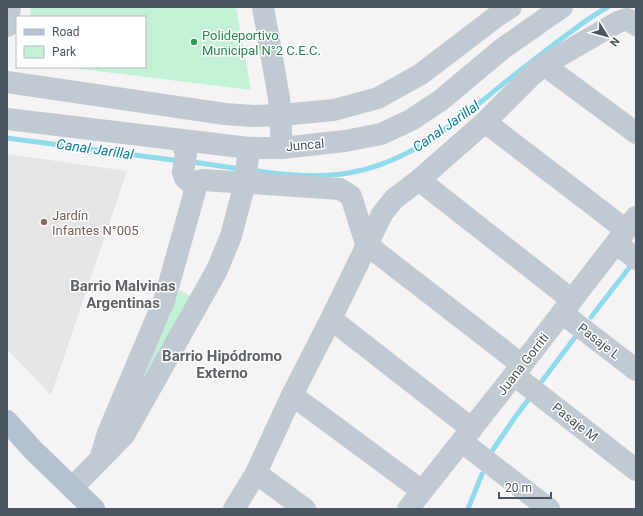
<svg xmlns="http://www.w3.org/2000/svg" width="643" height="516" font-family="Roboto,sans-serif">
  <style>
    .education { fill: #e6e4e5 }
    .green { fill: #c3f1d5 }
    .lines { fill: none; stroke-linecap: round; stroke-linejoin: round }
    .stream { stroke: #90daee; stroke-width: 5 }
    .minor { stroke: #c1cad2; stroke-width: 22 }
    .major { stroke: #b3c2d1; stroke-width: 22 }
    .leisure-dot { fill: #2e9e5b; stroke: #fff; stroke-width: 1.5 }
    .education-dot { fill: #8d6e63; stroke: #fff; stroke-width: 1.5 }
    .labels { text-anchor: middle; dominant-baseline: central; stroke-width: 3; stroke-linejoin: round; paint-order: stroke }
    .leisure-label { font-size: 13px; fill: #27864d; stroke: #fff; text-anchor: start }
    .street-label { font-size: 13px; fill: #4a5661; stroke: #fff }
    .education-label { font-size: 13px; fill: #785e54; stroke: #fff; text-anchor: start }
    .water-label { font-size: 14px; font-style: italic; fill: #0c7c9b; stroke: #fff }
    .quarter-label { font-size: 15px; font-weight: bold; fill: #5f6368; stroke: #fff }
  </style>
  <rect width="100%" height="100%" fill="#f5f3f3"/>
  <path class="education" d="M7,154L127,171L51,395L7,349Z"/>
  <path class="green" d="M31,7H236L251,90L65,67H145V17H30Z
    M180,290L192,297L124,417Z"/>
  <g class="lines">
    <path class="stream" d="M7,138L180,161
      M193,162L241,169
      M257,171C287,175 318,178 348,173C404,164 444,131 487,97C511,77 536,58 561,39C576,28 591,16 608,7
      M591,317L629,268
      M542,381L576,336
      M491,453L494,448L516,416L528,400
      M468,509L482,474"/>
    <path class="minor" d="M263,7L279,98L282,148
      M7,26L10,7
      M544,65L636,133
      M7,82L225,114L253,116L281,115L334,110L378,98L421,74L497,16L511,7
      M7,119L249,148H282L345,141L381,134L411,120L441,100L502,49L562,7
      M485,122L626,230
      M419,180L572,300
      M191,183L203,180L340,189L351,196L366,244L522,365
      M616,243L636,259
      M562,313L636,370
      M331,319L472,429
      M514,375L636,470
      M292,395L422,491
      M462,442L549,509
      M101,456L108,433L165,298L195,191L191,183L185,178L183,172L186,154L181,140
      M256,473L305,509
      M72,488L124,435L217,270L231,236L245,183L249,148
      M234,509L256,473L292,395L331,319L382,214L394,199L419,180L485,122L530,77L544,65L618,22L627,19L636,25
      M408,509L514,375L636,217"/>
    <path class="major" d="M7,421L33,450L94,509"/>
  </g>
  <circle class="leisure-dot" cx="194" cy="42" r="4"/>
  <circle class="education-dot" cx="44" cy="222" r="4"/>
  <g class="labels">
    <g class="leisure-label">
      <text x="202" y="35">Polideportivo<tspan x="202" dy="15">Municipal N°2 C.E.C.</tspan></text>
    </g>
    <g class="street-label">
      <text transform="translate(305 145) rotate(-5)">Juncal</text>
      <text transform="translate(599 341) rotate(38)">Pasaje L</text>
      <text transform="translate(523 364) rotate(-52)">Juana Gorriti</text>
      <text transform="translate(575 422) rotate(38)">Pasaje M</text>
    </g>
    <g class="education-label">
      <text x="52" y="215">Jardín<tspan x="52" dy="15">Infantes N°005</tspan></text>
    </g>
    <g class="water-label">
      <text transform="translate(446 126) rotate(-35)">Canal Jarillal</text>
      <text transform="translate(95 149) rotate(8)">Canal Jarillal</text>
    </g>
    <g class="quarter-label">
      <text x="123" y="286">Barrio Malvinas<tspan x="123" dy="17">Argentinas</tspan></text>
      <text x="222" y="356">Barrio Hipódromo<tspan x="222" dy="17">Externo</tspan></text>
    </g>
  </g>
  <rect width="643" height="516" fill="none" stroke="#4a5661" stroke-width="16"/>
  <rect x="16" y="16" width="130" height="52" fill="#ffffff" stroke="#b7bbc0"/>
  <rect x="24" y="29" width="20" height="6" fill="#b3c2d1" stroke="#b7bbc0"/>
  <text x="52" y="36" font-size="12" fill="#4a5661">Road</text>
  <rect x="24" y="46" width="20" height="12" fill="#c3f1d5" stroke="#b7bbc0"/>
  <text x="52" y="56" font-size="12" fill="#4a5661">Park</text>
  <g transform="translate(607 36) rotate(127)" stroke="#ffffff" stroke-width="3" paint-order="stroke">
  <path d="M0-3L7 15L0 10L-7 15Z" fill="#4a5661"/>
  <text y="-6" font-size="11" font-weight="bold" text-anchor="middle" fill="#4a5661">N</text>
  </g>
  <path d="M499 492v6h52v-6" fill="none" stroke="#4a5661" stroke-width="2"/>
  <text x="505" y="492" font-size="12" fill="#4a5661" stroke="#ffffff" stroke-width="3" paint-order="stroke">20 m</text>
</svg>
